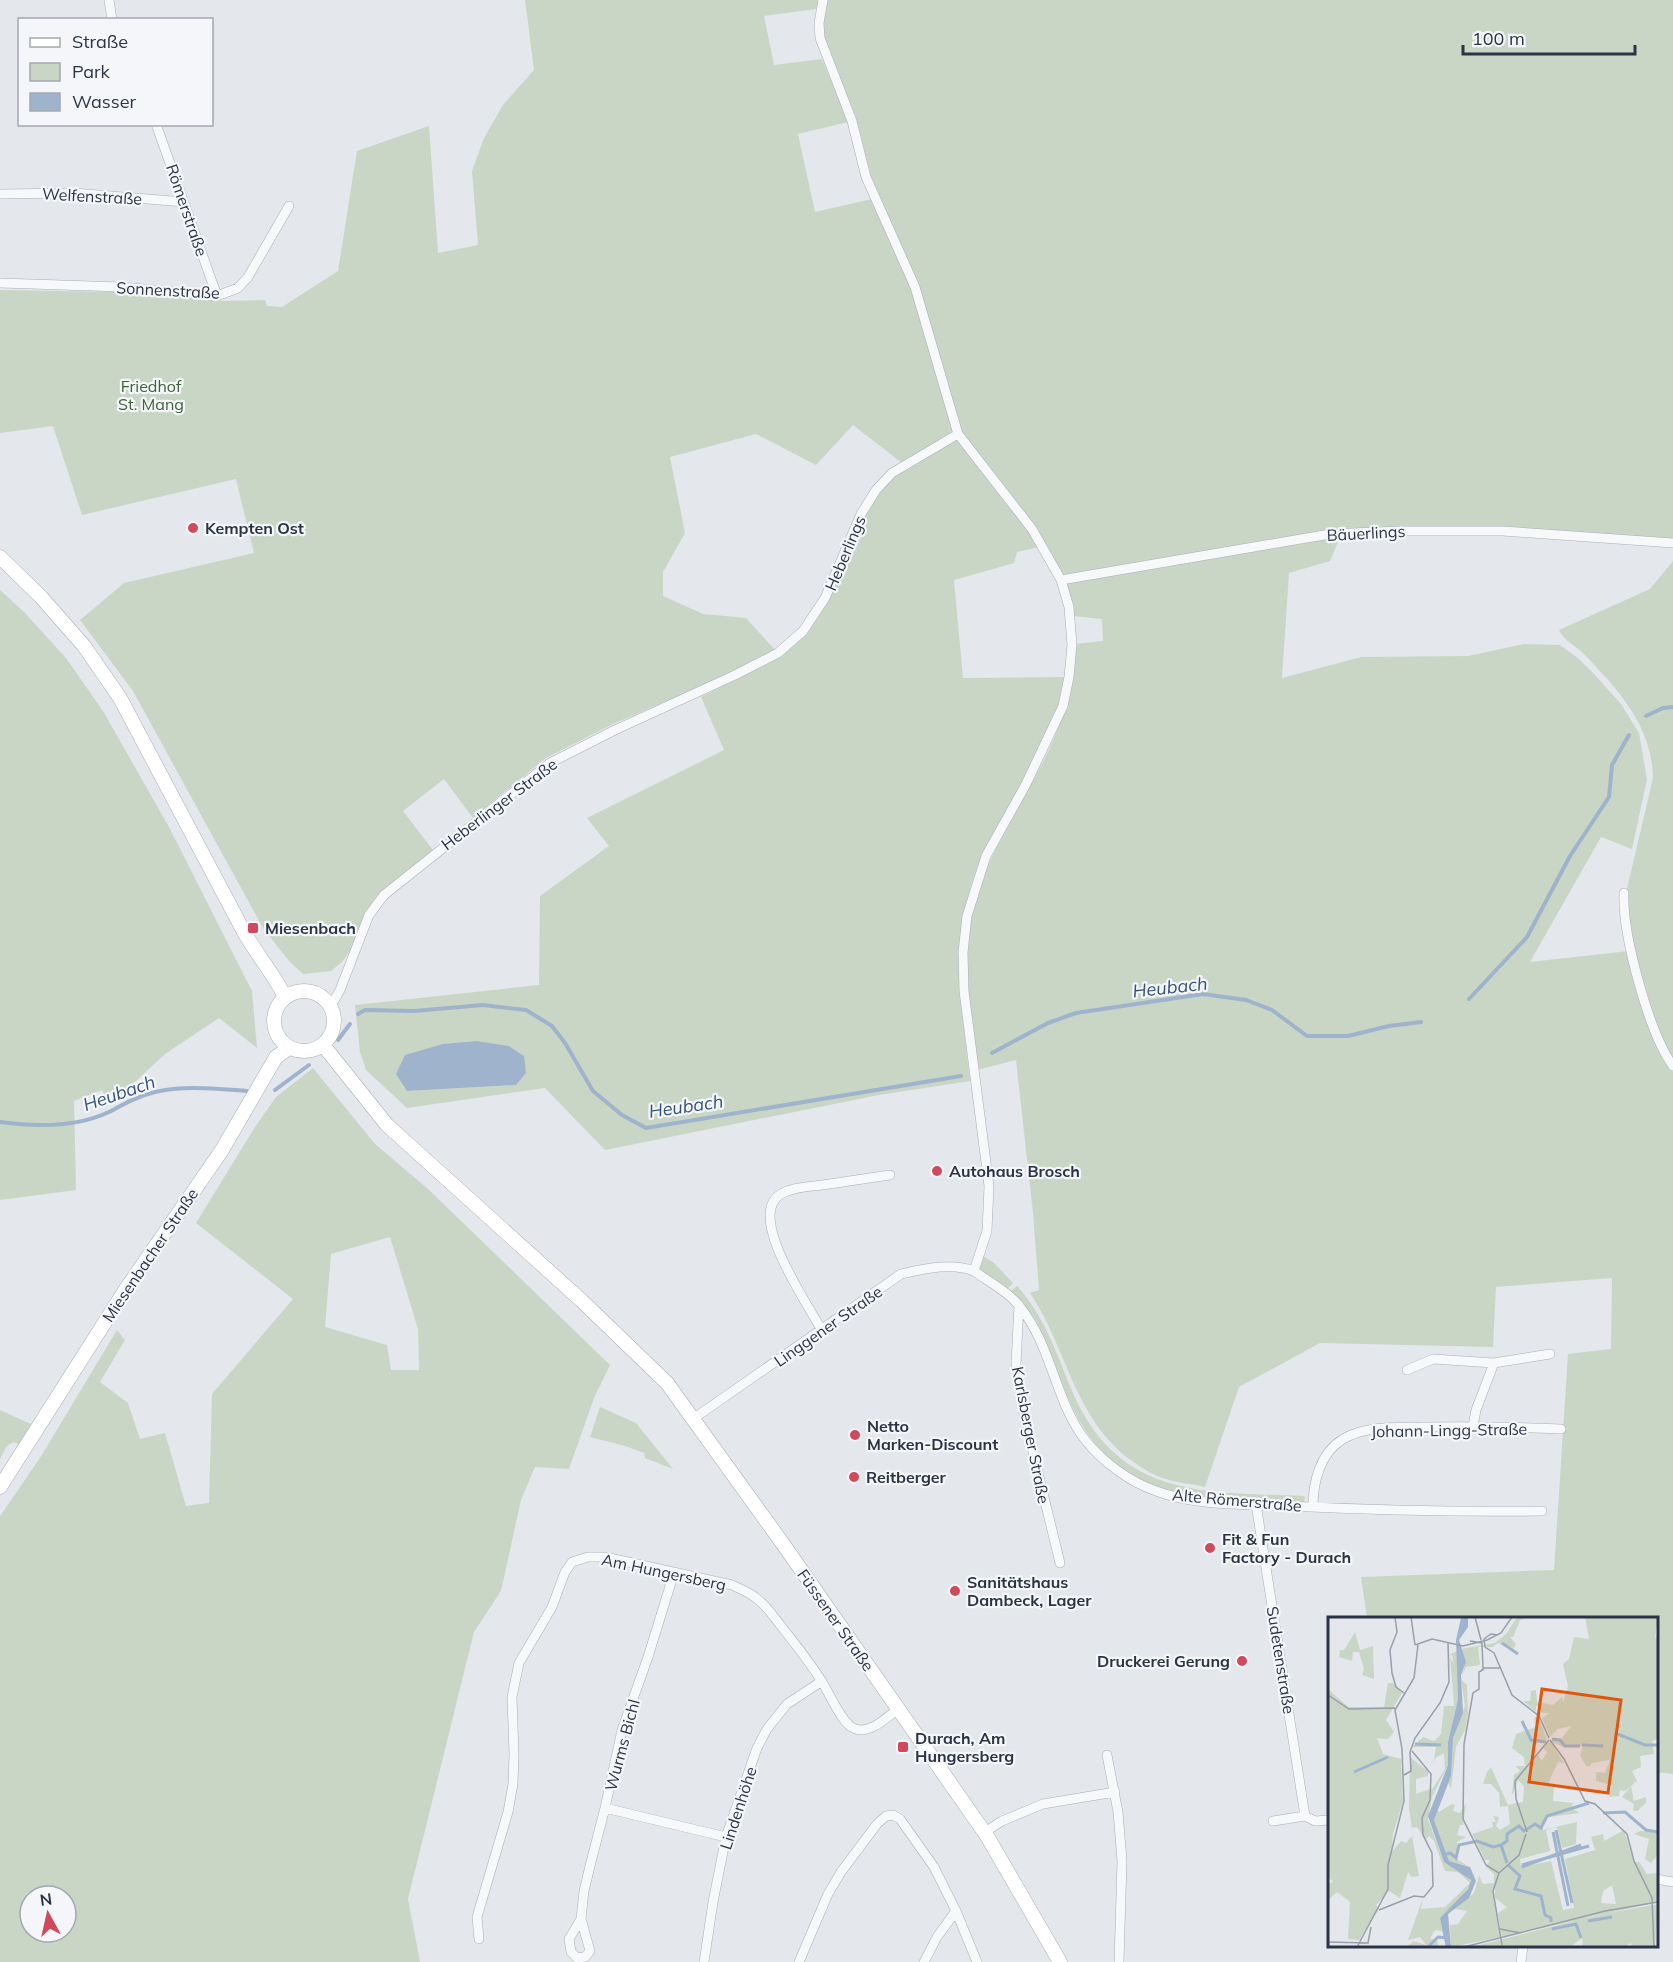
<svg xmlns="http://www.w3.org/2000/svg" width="1673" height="1962" font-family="Mulish,sans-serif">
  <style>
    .green { fill: #c9d6c5; fill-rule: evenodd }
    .water { fill: #9fb4cc }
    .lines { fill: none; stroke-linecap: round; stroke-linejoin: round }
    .stream { stroke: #9fb4cc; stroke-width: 4 }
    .street-casing { stroke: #a9aeb7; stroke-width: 10 }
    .secondary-casing { stroke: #a9aeb7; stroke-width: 15 }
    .street { stroke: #f7f8fa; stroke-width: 9 }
    .secondary { stroke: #fff; stroke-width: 14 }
    .poi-dot { fill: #d1495b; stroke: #f4f6f9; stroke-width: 2 }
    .labels { text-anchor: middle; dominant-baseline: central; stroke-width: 4.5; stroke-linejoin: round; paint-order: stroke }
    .street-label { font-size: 16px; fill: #2b3445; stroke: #f4f6f9 }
    .park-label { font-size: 16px; fill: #3f6138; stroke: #f4f6f9 }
    .poi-label { font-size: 16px; font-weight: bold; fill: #2b3445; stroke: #f4f6f9; text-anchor: start }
    .water-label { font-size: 18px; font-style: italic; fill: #34527a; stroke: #f4f6f9 }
    .inset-river { fill: none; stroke: #9fb4cc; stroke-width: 3 }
    .inset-road { fill: none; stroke: #9a9fa9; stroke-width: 1.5 }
    .view { fill: #df570f; fill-opacity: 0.15; stroke: #df570f; stroke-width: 3 }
    .inset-edge { fill: none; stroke: #2b3445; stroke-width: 3 }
  </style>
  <rect width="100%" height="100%" fill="#e4e7ec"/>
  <path class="green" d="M525,0H819L816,9L764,16L774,65L822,59L848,122L798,134L815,212L872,199L912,287L953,431L902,463L853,425L816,465L756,434L670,457L685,533L663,572V596L703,614L746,618L775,650L732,673L613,724L546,758L473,818L444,779L403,811L433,850L380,893L353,947L342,962L331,971L303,974L289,961L263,928L133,691L80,620L124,583L254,553L236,479L82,515L53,426L0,433V290L122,292L225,301L265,300L267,306L282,307L338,271L357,151L429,126L438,253L478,245L472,171L484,138L503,105L534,70Z
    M826,0H1673V539C1559,530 1445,521 1330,530L1064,577L962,434L918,284L871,176L857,120L824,37L823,24Z
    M957,439L1008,502L1039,547L1017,552L1014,563L954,580L963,678L1066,677C1058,714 1042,750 1023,783C1010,807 994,830 982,855C950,927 961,1005 970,1081L879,1095L605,1150L545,1088L407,1108L366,1070L360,1052L355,1005L539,985L540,896L609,846L587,818L724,750L701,697L780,657L808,633L847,561L863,515L878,491L894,475ZM477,1041L509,1046L524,1056L516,1085L407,1091Z
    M1340,537L1330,561L1289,573L1282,678L1361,657L1468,656L1524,644L1560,645L1579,659L1594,674L1621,704L1639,733L1647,779L1632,849L1601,837L1530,962L1629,951L1654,1042L1673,1072V1774L1657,1772L1656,1618H1367L1361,1577L1554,1570L1568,1354L1611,1349L1612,1278L1496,1287L1493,1347L1320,1343L1239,1387L1205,1487C1193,1484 1180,1483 1169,1480C1154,1476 1140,1467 1128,1458C1073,1415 1067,1348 1030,1293L1039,1290L1033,1213L1016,1060L977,1070C972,1024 961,960 971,915C988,840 1044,781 1065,707C1071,687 1072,665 1075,644L1103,641L1102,619L1073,616L1066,583Z
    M1673,561V1061L1662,1044L1627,926L1626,893L1653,778C1652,726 1619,691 1585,655C1575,645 1565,642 1559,630L1650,589Z
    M0,590L24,612L66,658L103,711L169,827L252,991L257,1048L219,1018L165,1054L110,1105L102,1090L74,1101L76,1190L0,1200Z
    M313,1068L375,1144L428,1189L610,1365L594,1398L569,1469L535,1467L521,1500L501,1591L474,1632L408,1899L420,1962H0V1516L40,1458L117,1330L125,1340L100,1382L128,1403L140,1439L165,1433L186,1506L209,1503L212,1394L293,1299L196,1223L255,1127L276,1097ZM390,1237L418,1329L419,1370H391L387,1345L325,1327L331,1254ZM30,1896H66V1932H30Z
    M983,1256L994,1263L1013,1283L1007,1289L979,1269Z
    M1017,1286C1043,1314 1056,1351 1070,1386C1116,1499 1201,1492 1305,1496L1304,1502C1198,1497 1116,1508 1067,1396C1056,1371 1048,1343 1035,1319C1028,1309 1019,1300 1011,1291Z
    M600,1407L636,1423L673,1469L645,1458L644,1453L625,1446L590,1437Z
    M0,1410L31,1424L19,1444L13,1442L7,1446L0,1459Z"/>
  <path class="water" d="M477,1041L509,1046L524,1056L526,1073L516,1085L407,1091L396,1074L405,1055L443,1044Z"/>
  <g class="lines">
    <path class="stream" d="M1646,716L1663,708L1673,707
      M1469,999L1527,937L1570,856L1609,797L1612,765L1629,735
      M358,1014L365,1010L414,1011L483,1005L526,1010L552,1026L565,1043L593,1091L622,1115L646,1128L961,1076
      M338,1040L350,1024
      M992,1053L1048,1023L1076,1013L1203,994L1246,1000L1272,1010L1307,1036H1348L1389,1026L1421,1022
      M275,1090L309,1065
      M0,1122C36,1127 75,1128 109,1112C124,1104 138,1096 155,1092C185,1085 218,1089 247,1091"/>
    <defs>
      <path id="street" d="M109,0L112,20
        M823,0L819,23L820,38L852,121L866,177L915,287L958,434L1032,529L1061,580L1069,607L1072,645L1069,677L1063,706L1026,784L986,856L967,916L963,952L964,991L989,1186L987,1231L974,1271
        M156,124L217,296
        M0,194L74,193L184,202
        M0,283L122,287L217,296L238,288L248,277L289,206
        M1061,580L1330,534L1401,531H1503L1673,543
        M1624,893C1622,934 1649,1033 1673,1066
        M331,1006L340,990L369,915L384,895L550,763L615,730L735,675L778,653L803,631L825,598L861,514L876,490L892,473L958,434
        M1019,1305L1016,1364L1024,1415L1060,1563
        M821,1329C808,1304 745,1215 781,1194C793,1187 808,1187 822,1185C844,1182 867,1178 890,1175
        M1407,1370L1433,1359L1494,1363
        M693,1419L901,1274C924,1269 952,1262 974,1271C989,1282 1009,1292 1020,1307C1052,1346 1055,1402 1086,1441C1104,1463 1130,1482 1156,1491C1195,1506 1246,1504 1287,1506C1372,1510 1457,1512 1542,1511
        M1473,1426L1476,1410L1494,1363L1550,1354
        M1256,1504L1305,1816L1315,1821L1330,1820
        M1313,1507C1313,1482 1320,1453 1343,1439C1366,1425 1398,1428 1424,1427C1470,1426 1515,1427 1561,1429
        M1107,1755L1118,1812L1122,1861L1119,1962
        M605,1808L726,1837
        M1273,1821L1305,1816
        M985,1832L1002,1821L1043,1804L1115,1792
        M1656,1879L1673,1882
        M581,1919L569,1939L571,1952L577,1958L585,1957L590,1951L581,1919L584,1891L590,1866L605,1808L622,1730L648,1657L674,1573
        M479,1939L477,1917L508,1812L513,1784L514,1754L512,1697L519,1663L552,1607L565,1572L572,1562L588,1557H605L732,1585C740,1589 749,1592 756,1598C766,1605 773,1616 781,1626C795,1644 810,1662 822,1682C830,1694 841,1722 853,1728C869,1736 887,1717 898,1709
        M704,1962L713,1902L726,1837L757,1748L767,1729L787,1704L822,1681
        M799,1962L828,1894L841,1872L877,1824L886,1816L893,1815L900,1819L934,1867L956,1911L977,1962
        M924,1962L937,1937L956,1911
        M1521,1962L1523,1946"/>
      <path id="secondary" d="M0,557L41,597L84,646L120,698L244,932C257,955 274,974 285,997
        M274 1021a30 30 0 1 1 60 0a30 30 0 1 1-60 0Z
        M323,1045L387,1125L582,1301L667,1383L783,1544L987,1836L1060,1962
        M0,1487L126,1289L222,1150L276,1057L289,1048"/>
    </defs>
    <use href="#street" class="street-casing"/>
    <use href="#secondary" class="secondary-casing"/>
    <use href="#street" class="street"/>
    <use href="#secondary" class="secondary"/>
  </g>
  <g class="poi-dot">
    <circle cx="193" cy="528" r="6"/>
    <rect x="247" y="922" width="12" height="12" rx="3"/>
    <circle cx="937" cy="1171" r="6"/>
    <circle cx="855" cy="1435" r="6"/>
    <circle cx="854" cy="1477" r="6"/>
    <circle cx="1210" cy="1548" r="6"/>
    <circle cx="955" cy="1591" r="6"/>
    <circle cx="1242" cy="1661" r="6"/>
    <rect x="897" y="1741" width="12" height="12" rx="3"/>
  </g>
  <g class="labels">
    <g class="street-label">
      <text transform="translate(92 196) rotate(3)">Welfenstraße</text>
      <text transform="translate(187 210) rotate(71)">Römerstraße</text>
      <text transform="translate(168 290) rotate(3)">Sonnenstraße</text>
      <text transform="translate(1366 533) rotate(-3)">Bäuerlings</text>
      <text transform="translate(845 553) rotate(-67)">Heberlings</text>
      <text transform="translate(499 804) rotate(-37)">Heberlinger Straße</text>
      <text transform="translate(150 1255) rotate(-56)">Miesenbacher Straße</text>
      <text transform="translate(828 1326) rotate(-35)">Linggener Straße</text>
      <text transform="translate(1449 1430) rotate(-1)">Johann-Lingg-Straße</text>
      <text transform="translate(1031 1435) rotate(79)">Karlsberger Straße</text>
      <text transform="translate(1237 1500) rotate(5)">Alte Römerstraße</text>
      <text transform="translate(664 1572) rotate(12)">Am Hungersberg</text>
      <text transform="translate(836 1620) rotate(55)">Füssener Straße</text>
      <text transform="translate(1281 1660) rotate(81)">Sudetenstraße</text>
      <text transform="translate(622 1745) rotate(-75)">Wurms Bichl</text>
      <text transform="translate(738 1808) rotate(-72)">Lindenhöhe</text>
    </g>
    <g class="park-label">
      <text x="151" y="386">Friedhof<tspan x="151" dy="18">St. Mang</tspan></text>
    </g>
    <g class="poi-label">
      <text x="205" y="528">Kempten Ost</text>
      <text x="265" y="928">Miesenbach</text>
      <text x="949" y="1171">Autohaus Brosch</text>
      <text x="867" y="1426">Netto<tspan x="867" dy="18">Marken-Discount</tspan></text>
      <text x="866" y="1477">Reitberger</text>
      <text x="1222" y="1539">Fit &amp; Fun<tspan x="1222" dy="18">Factory - Durach</tspan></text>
      <text x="967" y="1582">Sanitätshaus<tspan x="967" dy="18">Dambeck, Lager</tspan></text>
      <text x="1230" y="1661" text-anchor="end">Druckerei Gerung</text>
      <text x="915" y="1738">Durach, Am<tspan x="915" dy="18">Hungersberg</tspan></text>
    </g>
    <g class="water-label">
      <text transform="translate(1170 987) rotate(-6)">Heubach</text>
      <text transform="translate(119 1093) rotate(-19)">Heubach</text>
      <text transform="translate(686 1106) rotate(-8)">Heubach</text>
    </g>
  </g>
  <g transform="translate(1328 1617)">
    <rect width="330" height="330" fill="#e4e7ec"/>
    <path d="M189,0L197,2L192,3L185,20H182L188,27L186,31L170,26L165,30H150L152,48L138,50L134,59L138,45L133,32L167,26L179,16ZM257,0H330L327,21L330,19V122L324,124L326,137L312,139L313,150L304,154L309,164L297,174L292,173L291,179L281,180L280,185L281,179L284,168L268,164V155L277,156L282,143L264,146L261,150L266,151L258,149L252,138L255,129L235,130L224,125V122H233L243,109L230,112L222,120L214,101L222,96H215L208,88V95L195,84H202L203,74L208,73L209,85L225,88L234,80L235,86L240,69L235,47L241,42L246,20L261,22ZM27,15L32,33L45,29L46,62L34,58L36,52L31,35H25L24,44L11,40L12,33H16ZM129,34L130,82L120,125V148L104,180L100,202L116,245L141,259L143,266L135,278L112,301L118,317V330L114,314L107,313L102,322H109L110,330H79L85,324L98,328L92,320L80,323L95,281L93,292L117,290L142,266L130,255L117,254L106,224L101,219L98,223L89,210L84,211L81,191L82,140L100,154V159L88,162V177L105,171L117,152L116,136L107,141L105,148L108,130H84L95,120L106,124L113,117L116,89H126V86L122,40L126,47L124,38L119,39ZM133,62L139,68L140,96L137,113L128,130L123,172L120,165L125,121L137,89ZM60,66H65L74,76L58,103L66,115L60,122L49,121L55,137L73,142L75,184L65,217L64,235L73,224L78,226L84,219L91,259L83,260L80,255L72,281L61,274L48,288L51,292L31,323L20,322L22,285L9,275L0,283V263L2,267L5,264L0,261V72L20,90H56ZM210,99L219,123L210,124L203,138H210L214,144L219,135L215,131L222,124L236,146L230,145L221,164L222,170L226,169L225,184L245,186L243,191L252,196L220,200L215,205V213L249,205L248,227L234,231L229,210L218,213L222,234L192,242L193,250L223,244L235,293L246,291L237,242L267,233L263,220L275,217L276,224L296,213L306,245H311L319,257L330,256V285L174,320L170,296L179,290L167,281V268L165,272L173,320L123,330L122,308L130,307L139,294L127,292L146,276L151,259L155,267L166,266V257L158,250L162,243H157L144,217L165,210L164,205H168L165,199L171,200L168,209L172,213L182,207L180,189L172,190L171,176L163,167H155L159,155L163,150L180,188L195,185L196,169L190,163L185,177H184L186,158L192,154L188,149H197L196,140L184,131L188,117L208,110L206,101ZM284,268L288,287L273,286L275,274ZM303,169L306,184L318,180V186L309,194L305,193L306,187L294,180ZM124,187L127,188L125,194L132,196L138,187L135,208H132L129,218L138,220L129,225L130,237L125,240L140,249L121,244L106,203L108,191L111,195ZM312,214L330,215V238L323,246L317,242L321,222L306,217ZM330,287L327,330H305L302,326L298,330H255L254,321L242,330H144L265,299Z" fill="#c9d6c5" fill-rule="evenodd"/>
    <path d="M140,0V10L131,23L138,45L133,58L135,96L125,121L123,159L106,203L121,244L142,250L148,264L141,281L120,297L123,330H118L112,301L140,272L143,263L116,245L100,199L120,148V125L130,82L128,23L133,1Z" fill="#9fb4cc"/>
    <path class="inset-river" d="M174,26L190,37M194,104L203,123L218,125M287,116L317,128H330M224,122L232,123L237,129H252M87,127L113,128M254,128L275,129M26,155L60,140M275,196L297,195L318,213L330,215M228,213L244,286M225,215L240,289M173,228L179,246M115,238L122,236L128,241L131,228L149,224L165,230L173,228L179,224V217L191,209L196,214L207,207L213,211L219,199L261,186M197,247L194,250L253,228M180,248L192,259L187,272L213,279L217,298L223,301V305M194,248L261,229M260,304L284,300M224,312L248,307L253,321M101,329L110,320L120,321"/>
    <path class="inset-road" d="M67,0L69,15L62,33L64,56L68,70L76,76M83,0L87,28M147,0L153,23M170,18L163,17L156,22L157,30L166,36L184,78L211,99L221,121M142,24L154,26L155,51H172M87,28L104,22L135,29L159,23L173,16L184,0M156,52L151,55V72L145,76L136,127L135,202L158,248L171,256L165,274L174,328M0,78L21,92L67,91M222,123L236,142L257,184L267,187L299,217L306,244L324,281L326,330M76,158L83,154L82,135L87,121L112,86L121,65L120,25M199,215L188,182L187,164L221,123M171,256L191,238L198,217M51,293L86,279L96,280L105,269L104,236L95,218L94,201L102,183L103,157L84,134M172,312L193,316M0,325L40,326L43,310M29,330L60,272V248L76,184L74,132L67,93L86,61L90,28M136,330L277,294L330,285"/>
    <path class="view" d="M214,72L293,83L280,176L201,165Z"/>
    <rect width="330" height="330" class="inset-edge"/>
  </g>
  <rect x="18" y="18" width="195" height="108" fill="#f4f6f9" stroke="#a4a8b1" stroke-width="1.5"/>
  <rect x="30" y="38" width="30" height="9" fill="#ffffff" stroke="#a4a8b1" stroke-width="1.5"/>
  <text x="72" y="48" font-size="18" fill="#2b3445">Straße</text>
  <rect x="30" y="63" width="30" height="18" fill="#c9d6c5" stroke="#a4a8b1" stroke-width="1.5"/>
  <text x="72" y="78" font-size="18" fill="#2b3445">Park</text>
  <rect x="30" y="93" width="30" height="18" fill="#9fb4cc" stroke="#a4a8b1" stroke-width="1.5"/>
  <text x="72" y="108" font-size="18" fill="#2b3445">Wasser</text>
  <g transform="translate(48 1914) rotate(352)"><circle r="28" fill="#f4f6f9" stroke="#a4a8b1" stroke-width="1.5"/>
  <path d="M0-4.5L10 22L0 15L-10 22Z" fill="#d1495b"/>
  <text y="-9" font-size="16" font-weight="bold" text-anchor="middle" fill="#2b3445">N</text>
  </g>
  <path d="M1463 45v9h172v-9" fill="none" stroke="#2b3445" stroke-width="3"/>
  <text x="1472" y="45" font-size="18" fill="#2b3445" stroke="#f4f6f9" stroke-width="4.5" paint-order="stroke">100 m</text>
</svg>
